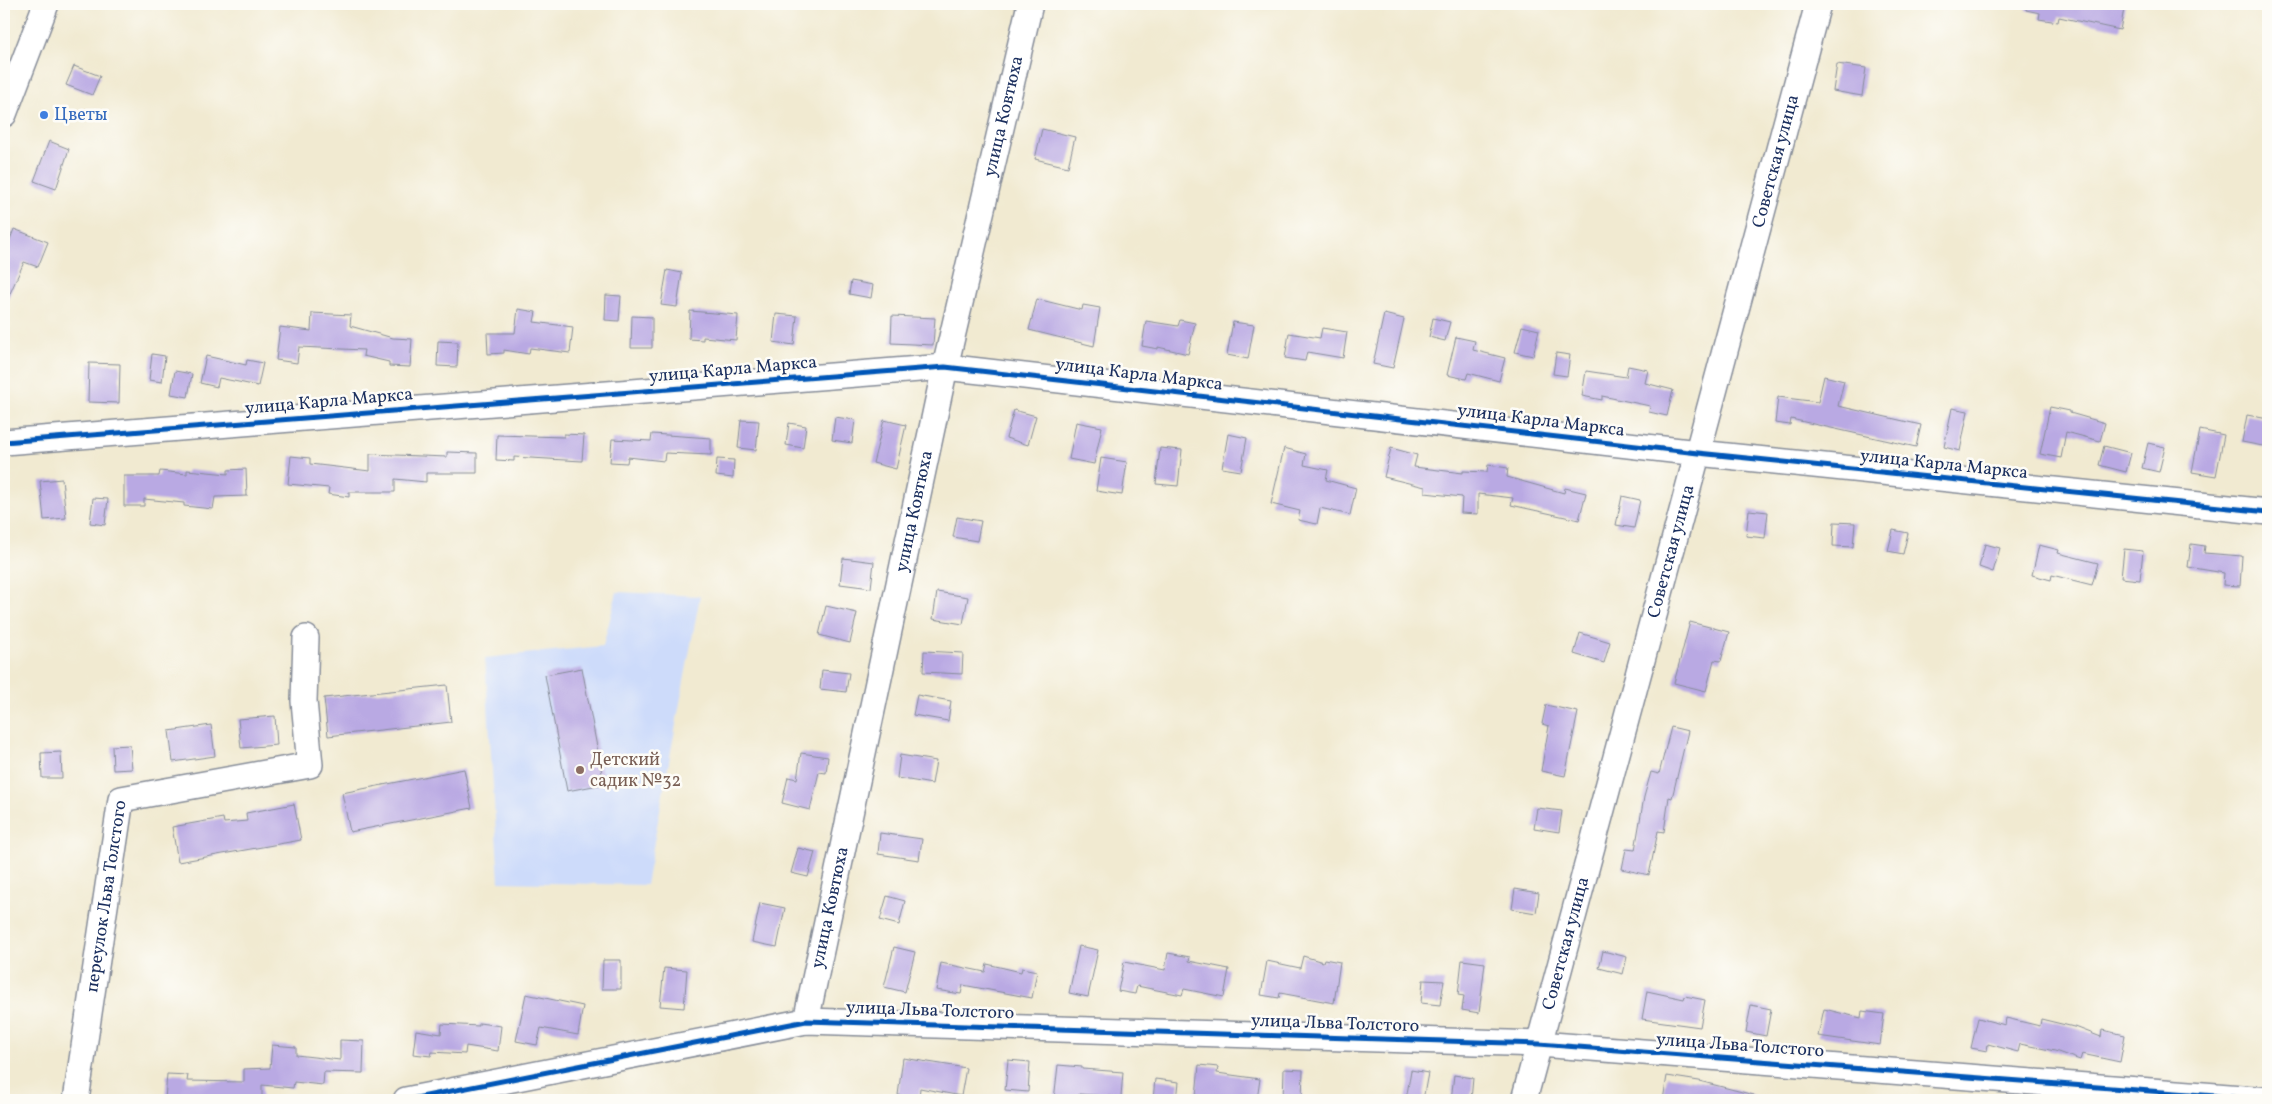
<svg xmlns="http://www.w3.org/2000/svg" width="2272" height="1104" font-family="Vollkorn,serif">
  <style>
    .built { fill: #cddbfa }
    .building { fill: #b9a9e3 }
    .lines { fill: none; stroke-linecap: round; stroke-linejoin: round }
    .minor-casing { stroke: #868c98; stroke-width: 28 }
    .minor { stroke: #fff; stroke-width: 25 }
    .cycleway-casing { stroke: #fdfcf7; stroke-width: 8 }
    .cycleway { stroke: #0057b8; stroke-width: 5 }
    .shop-dot { fill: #3f7fe0; stroke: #fdfcf7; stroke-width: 2 }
    .education-dot { fill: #8d6e63; stroke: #fdfcf7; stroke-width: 2 }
    .labels { text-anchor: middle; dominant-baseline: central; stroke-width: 5; stroke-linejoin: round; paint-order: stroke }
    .shop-label { font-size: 18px; fill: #366cbe; stroke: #fdfcf7; text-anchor: start }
    .street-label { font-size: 18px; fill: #1b2f5e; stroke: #fdfcf7 }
    .education-label { font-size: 18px; fill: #785e54; stroke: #fdfcf7; text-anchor: start }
  </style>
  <rect width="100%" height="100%" fill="#fdfcf7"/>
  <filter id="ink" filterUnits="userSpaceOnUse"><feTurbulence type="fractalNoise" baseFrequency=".02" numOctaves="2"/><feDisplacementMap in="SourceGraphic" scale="10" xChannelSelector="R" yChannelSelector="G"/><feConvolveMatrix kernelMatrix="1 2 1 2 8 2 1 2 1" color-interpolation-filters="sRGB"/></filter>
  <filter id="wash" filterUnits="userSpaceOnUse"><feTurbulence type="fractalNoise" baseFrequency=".0096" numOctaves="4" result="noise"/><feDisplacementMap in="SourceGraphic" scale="20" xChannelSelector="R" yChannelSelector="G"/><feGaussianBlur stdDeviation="1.12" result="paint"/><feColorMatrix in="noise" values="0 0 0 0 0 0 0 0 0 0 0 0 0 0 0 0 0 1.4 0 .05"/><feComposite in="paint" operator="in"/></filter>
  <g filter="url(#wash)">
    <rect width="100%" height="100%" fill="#f1ead1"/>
    <path class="built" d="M617,592L700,596L646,885L499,882L485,658L603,646Z"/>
    <g id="blocks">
      <path class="building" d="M2027,4H2125L2120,30L2059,17L2058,22L2039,19L2040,13L2026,10Z
        M1837,64L1866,68L1862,96L1833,91Z
        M74,66L100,76L92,95L66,85Z
        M1042,129L1075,137L1068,167L1035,159Z
        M49,141L69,149L56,189L34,181Z
        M14,229L48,242L38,267L24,262L4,307V255Z
        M667,270L682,273L677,307L661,305Z
        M851,281L873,285L871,298L849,294Z
        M606,295L621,296L619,321L605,320Z
        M1037,299L1082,310L1083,305L1100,308L1094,346L1029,330Z
        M518,309L536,312L534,322L573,327L570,353L530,348L529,354L504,350V353L488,354L487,333H515Z
        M690,311L738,315L736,340L703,337V340L689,339Z
        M312,313L351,315L350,326L393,338L412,339L410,367L389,366V362L363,356L364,350L299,347L297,363L276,360L280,327L311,331Z
        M776,314L797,316L794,345L773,342Z
        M1384,314L1404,319L1393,368L1373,364Z
        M632,316L652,317V348H631Z
        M892,316L935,318L933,345L891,343Z
        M1433,318L1450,322L1445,341L1429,337Z
        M1180,320L1195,323L1188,354L1158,347V349L1142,346L1146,321L1178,326Z
        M1233,322L1254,325L1248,359L1227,355Z
        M1522,326L1539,330L1533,356L1515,352Z
        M1322,328L1347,332L1343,358L1307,352L1305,361L1285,358L1289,333L1320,338Z
        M1456,337L1475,341L1473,350L1505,358L1499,381L1468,373L1466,379L1447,375Z
        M438,341L458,342L457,367L437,366Z
        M1556,353L1570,355L1567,376L1553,374Z
        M152,354L165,356L162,382L149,380Z
        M206,356L246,365L247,360L263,363L258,386L219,378L217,387L200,383Z
        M89,363L120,364L119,403L88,402Z
        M1628,366L1648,370L1645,383L1673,390L1667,416L1649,412L1650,406L1602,396V400L1582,396L1586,371L1626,377Z
        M175,371L192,374L188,397L171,394Z
        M1824,376L1844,381L1838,406L1921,425L1916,447L1791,419L1790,425L1775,423L1778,397L1818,402Z
        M2050,407L2070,411V413L2105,423L2100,441L2066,432L2061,458L2040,454Z
        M1952,408L1968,411L1960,451L1944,447Z
        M1014,410L1036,416L1028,445L1006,438Z
        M2247,415L2268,419V447L2242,442Z
        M835,417L855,420L852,443L832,440Z
        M741,420L759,421L756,450L738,448Z
        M884,420L906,425L896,469L873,463Z
        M1076,422L1102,427L1094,464L1069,459Z
        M789,423L806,426L803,448L786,445Z
        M2200,430L2224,435L2216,476L2192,472Z
        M564,434L584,435L582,461L514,457V461L496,460L497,435L564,437Z
        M652,434L711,438V455L665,453L664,461L628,457L627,463L610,462L612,439L651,441Z
        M1228,434L1247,438L1241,471L1222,468Z
        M2148,443L2165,447L2159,472L2142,468Z
        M2104,446L2131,453L2126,472L2099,465Z
        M1160,448L1182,450L1178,486L1156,484Z
        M1284,448L1306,454L1304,465L1328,470L1326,480L1356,488L1350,515L1320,508L1317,524L1298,520L1300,511L1271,504Z
        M1391,448L1417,455L1414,467L1463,473V471L1487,472L1488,465L1508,468L1507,477L1564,493L1565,488L1586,493L1579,520L1511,505L1513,498L1478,494V514L1461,513L1462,497L1425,493V487L1384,477Z
        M447,452L477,453V473H426V482L395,479V492H349V497L328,494L329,488L288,484L291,456L310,458V464L370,471V454L447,457Z
        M1101,458L1127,462L1122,495L1096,491Z
        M717,459L734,460L733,478L716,476Z
        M246,469L247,496L215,497L213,509L184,506V503L144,499V506H124V476H159L160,471L187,474V470L228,474V470Z
        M62,479L66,518L44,520L40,481Z
        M1622,496L1640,500L1634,528L1616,525Z
        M93,498L108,499L105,525L90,523Z
        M1749,510L1768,512L1765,538L1746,536Z
        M957,517L981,521L977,541L953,537Z
        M1834,522L1855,523L1853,547L1833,546Z
        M1893,530L1908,533L1903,554L1888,551Z
        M1985,544L2000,548L1993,572L1979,567Z
        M2191,544L2205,546L2204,553L2242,556L2240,586L2223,585L2224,573L2188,567Z
        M2039,545L2059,550L2058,553L2098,563L2092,585L2052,575L2051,580L2032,575Z
        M2124,549L2143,551L2140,580L2121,578Z
        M843,558L874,562L871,588L840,584Z
        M937,592L968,597L963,624L933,619Z
        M826,606L857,613L850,643L819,635Z
        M1690,622L1729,632L1721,661L1714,660L1706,691L1674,683Z
        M1580,633L1610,642L1604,663L1574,654Z
        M924,651L963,653L962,674L923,672Z
        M582,668L604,784L567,791L545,675Z
        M822,670L849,673L846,692L820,689Z
        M447,685L451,722L328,736L324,698Z
        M917,695L951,701L948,721L913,715Z
        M1546,705L1578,712L1565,776L1541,771L1549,726L1542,724Z
        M275,716L277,745L241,748L238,719Z
        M211,725L215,756L173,762L169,731Z
        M1671,727L1688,731L1672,798L1669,797L1664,832L1658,831L1649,875L1622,869L1626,849L1635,850L1644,797L1651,772L1659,774Z
        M130,745L132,769L113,770L112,746Z
        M61,752L62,778H42L41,753Z
        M801,753L828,757L826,773L819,772L810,810L782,803L788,777L797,779Z
        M900,755L936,761L932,784L897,778Z
        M464,769L472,808L350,832L342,793Z
        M294,804L301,840L178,862L172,827L223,818L224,823L247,821L246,813Z
        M1537,808L1562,811L1559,832L1534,828Z
        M880,833L922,839L919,860L878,854Z
        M798,848L815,852L808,877L791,873Z
        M1515,889L1539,893L1536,913L1512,909Z
        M887,896L905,901L899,925L880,920Z
        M760,903L785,908L777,947L752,942Z
        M1079,946L1098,950L1088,997L1069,993Z
        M894,947L915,952L905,992L884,987Z
        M1603,951L1627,957L1623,974L1599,968Z
        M1168,953L1190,957L1189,961L1229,969L1224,997L1184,989L1182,995L1137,986L1135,994L1118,991L1124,962L1165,970Z
        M1303,956L1323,962L1324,959L1340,962L1334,1003L1280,993L1279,998L1261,995L1267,961L1300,968Z
        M603,960H621V989H602Z
        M1462,960L1485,963L1479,1013L1462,1010L1464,996L1458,995Z
        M941,963L985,972L987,964L1021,972L1022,968L1037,971L1032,998L963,985L961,994L936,990Z
        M664,968L687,970L684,1008L660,1006Z
        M1423,980L1444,981L1440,1005L1421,1003Z
        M1647,991L1684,999L1685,996L1705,1000L1700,1027L1642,1019Z
        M526,994L583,1006L578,1035L541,1028L537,1045L516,1041Z
        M1751,1005L1771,1009L1766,1036L1746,1032Z
        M1824,1009L1861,1018L1862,1011L1884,1014L1880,1045L1818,1036Z
        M1978,1018L2005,1025L2006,1018L2040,1026L2041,1019L2078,1028L2101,1037L2102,1030L2125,1035L2120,1062L2082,1054L2080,1060L2055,1051L2020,1044L2018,1052L1988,1044L1987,1051L1971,1048Z
        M479,1023L501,1026L498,1051L466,1046L465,1054L432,1052L431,1056L413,1054L416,1030L441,1034L442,1024L479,1026Z
        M340,1040L364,1041L363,1073L324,1072L323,1085L294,1082L293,1088L262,1085V1100H165L167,1074L188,1075L187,1081L244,1082V1069L270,1068L272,1045L296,1047V1055L340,1060Z
        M903,1058L966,1068L961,1096L920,1088L919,1098L898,1095Z
        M1008,1060L1030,1062L1028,1092L1005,1090Z
        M1058,1065L1082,1067V1069L1123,1072L1121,1097L1079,1094V1100H1054Z
        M1199,1065L1218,1067L1217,1073L1260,1079L1257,1100L1196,1096Z
        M1284,1069L1303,1070L1302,1100H1283Z
        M1411,1070L1428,1073L1423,1100H1406Z
        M1454,1075L1473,1078L1471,1100H1451Z
        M1667,1076L1699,1081L1754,1095V1100H1663Z
        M1155,1079L1179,1082L1177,1100H1153Z"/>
    </g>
  </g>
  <g filter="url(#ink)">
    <use href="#blocks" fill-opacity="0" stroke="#868c98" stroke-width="1"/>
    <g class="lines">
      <defs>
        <g id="minor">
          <path d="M4,114L46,4"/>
          <path d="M4,442L945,367L1698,453L2268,512"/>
          <path id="s1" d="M806,1021L945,367L1030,4"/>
          <path id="s2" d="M76,1100L121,799L310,765L304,701L306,638"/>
          <path d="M406,1100L806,1021L1539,1044L2268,1100"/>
          <path id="s3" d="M1524,1100L1818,4"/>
        </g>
      </defs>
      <use href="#minor" class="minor-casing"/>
      <use href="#minor" class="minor"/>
      <defs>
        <path id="cycleway" d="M4,442L945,367L1698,453L2268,512
          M406,1100L806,1021L1539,1044L2268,1100"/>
      </defs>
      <use href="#cycleway" class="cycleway-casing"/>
      <use href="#cycleway" class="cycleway"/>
    </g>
  </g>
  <circle class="shop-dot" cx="44" cy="115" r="5"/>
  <circle class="education-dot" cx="580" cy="770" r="5"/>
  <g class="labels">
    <g class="shop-label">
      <text x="54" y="115">Цветы</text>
    </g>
    <g class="street-label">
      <text stroke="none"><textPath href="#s1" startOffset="926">улица Ковтюха</textPath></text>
      <text stroke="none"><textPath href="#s3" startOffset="972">Советская улица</textPath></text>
      <text transform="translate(733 370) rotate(-5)">улица Карла Маркса</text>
      <text transform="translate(1139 375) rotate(7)">улица Карла Маркса</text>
      <text transform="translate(329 402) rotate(-5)">улица Карла Маркса</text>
      <text transform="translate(1541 421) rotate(7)">улица Карла Маркса</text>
      <text transform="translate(1944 465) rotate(6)">улица Карла Маркса</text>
      <text stroke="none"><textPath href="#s1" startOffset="521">улица Ковтюха</textPath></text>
      <text stroke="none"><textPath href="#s3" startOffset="568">Советская улица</textPath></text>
      <text stroke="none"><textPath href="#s2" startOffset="206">переулок Льва Толстого</textPath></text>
      <text stroke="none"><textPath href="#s1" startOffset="116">улица Ковтюха</textPath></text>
      <text stroke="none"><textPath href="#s3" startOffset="162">Советская улица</textPath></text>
      <text transform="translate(930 1011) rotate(2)">улица Льва Толстого</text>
      <text transform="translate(1335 1024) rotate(2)">улица Льва Толстого</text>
      <text transform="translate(1740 1046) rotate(4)">улица Льва Толстого</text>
    </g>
    <g class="education-label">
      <text x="590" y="760">Детский<tspan x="590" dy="21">садик №32</tspan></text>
    </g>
  </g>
  <rect width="2272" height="1104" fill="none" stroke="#fdfcf7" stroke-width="20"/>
</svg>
